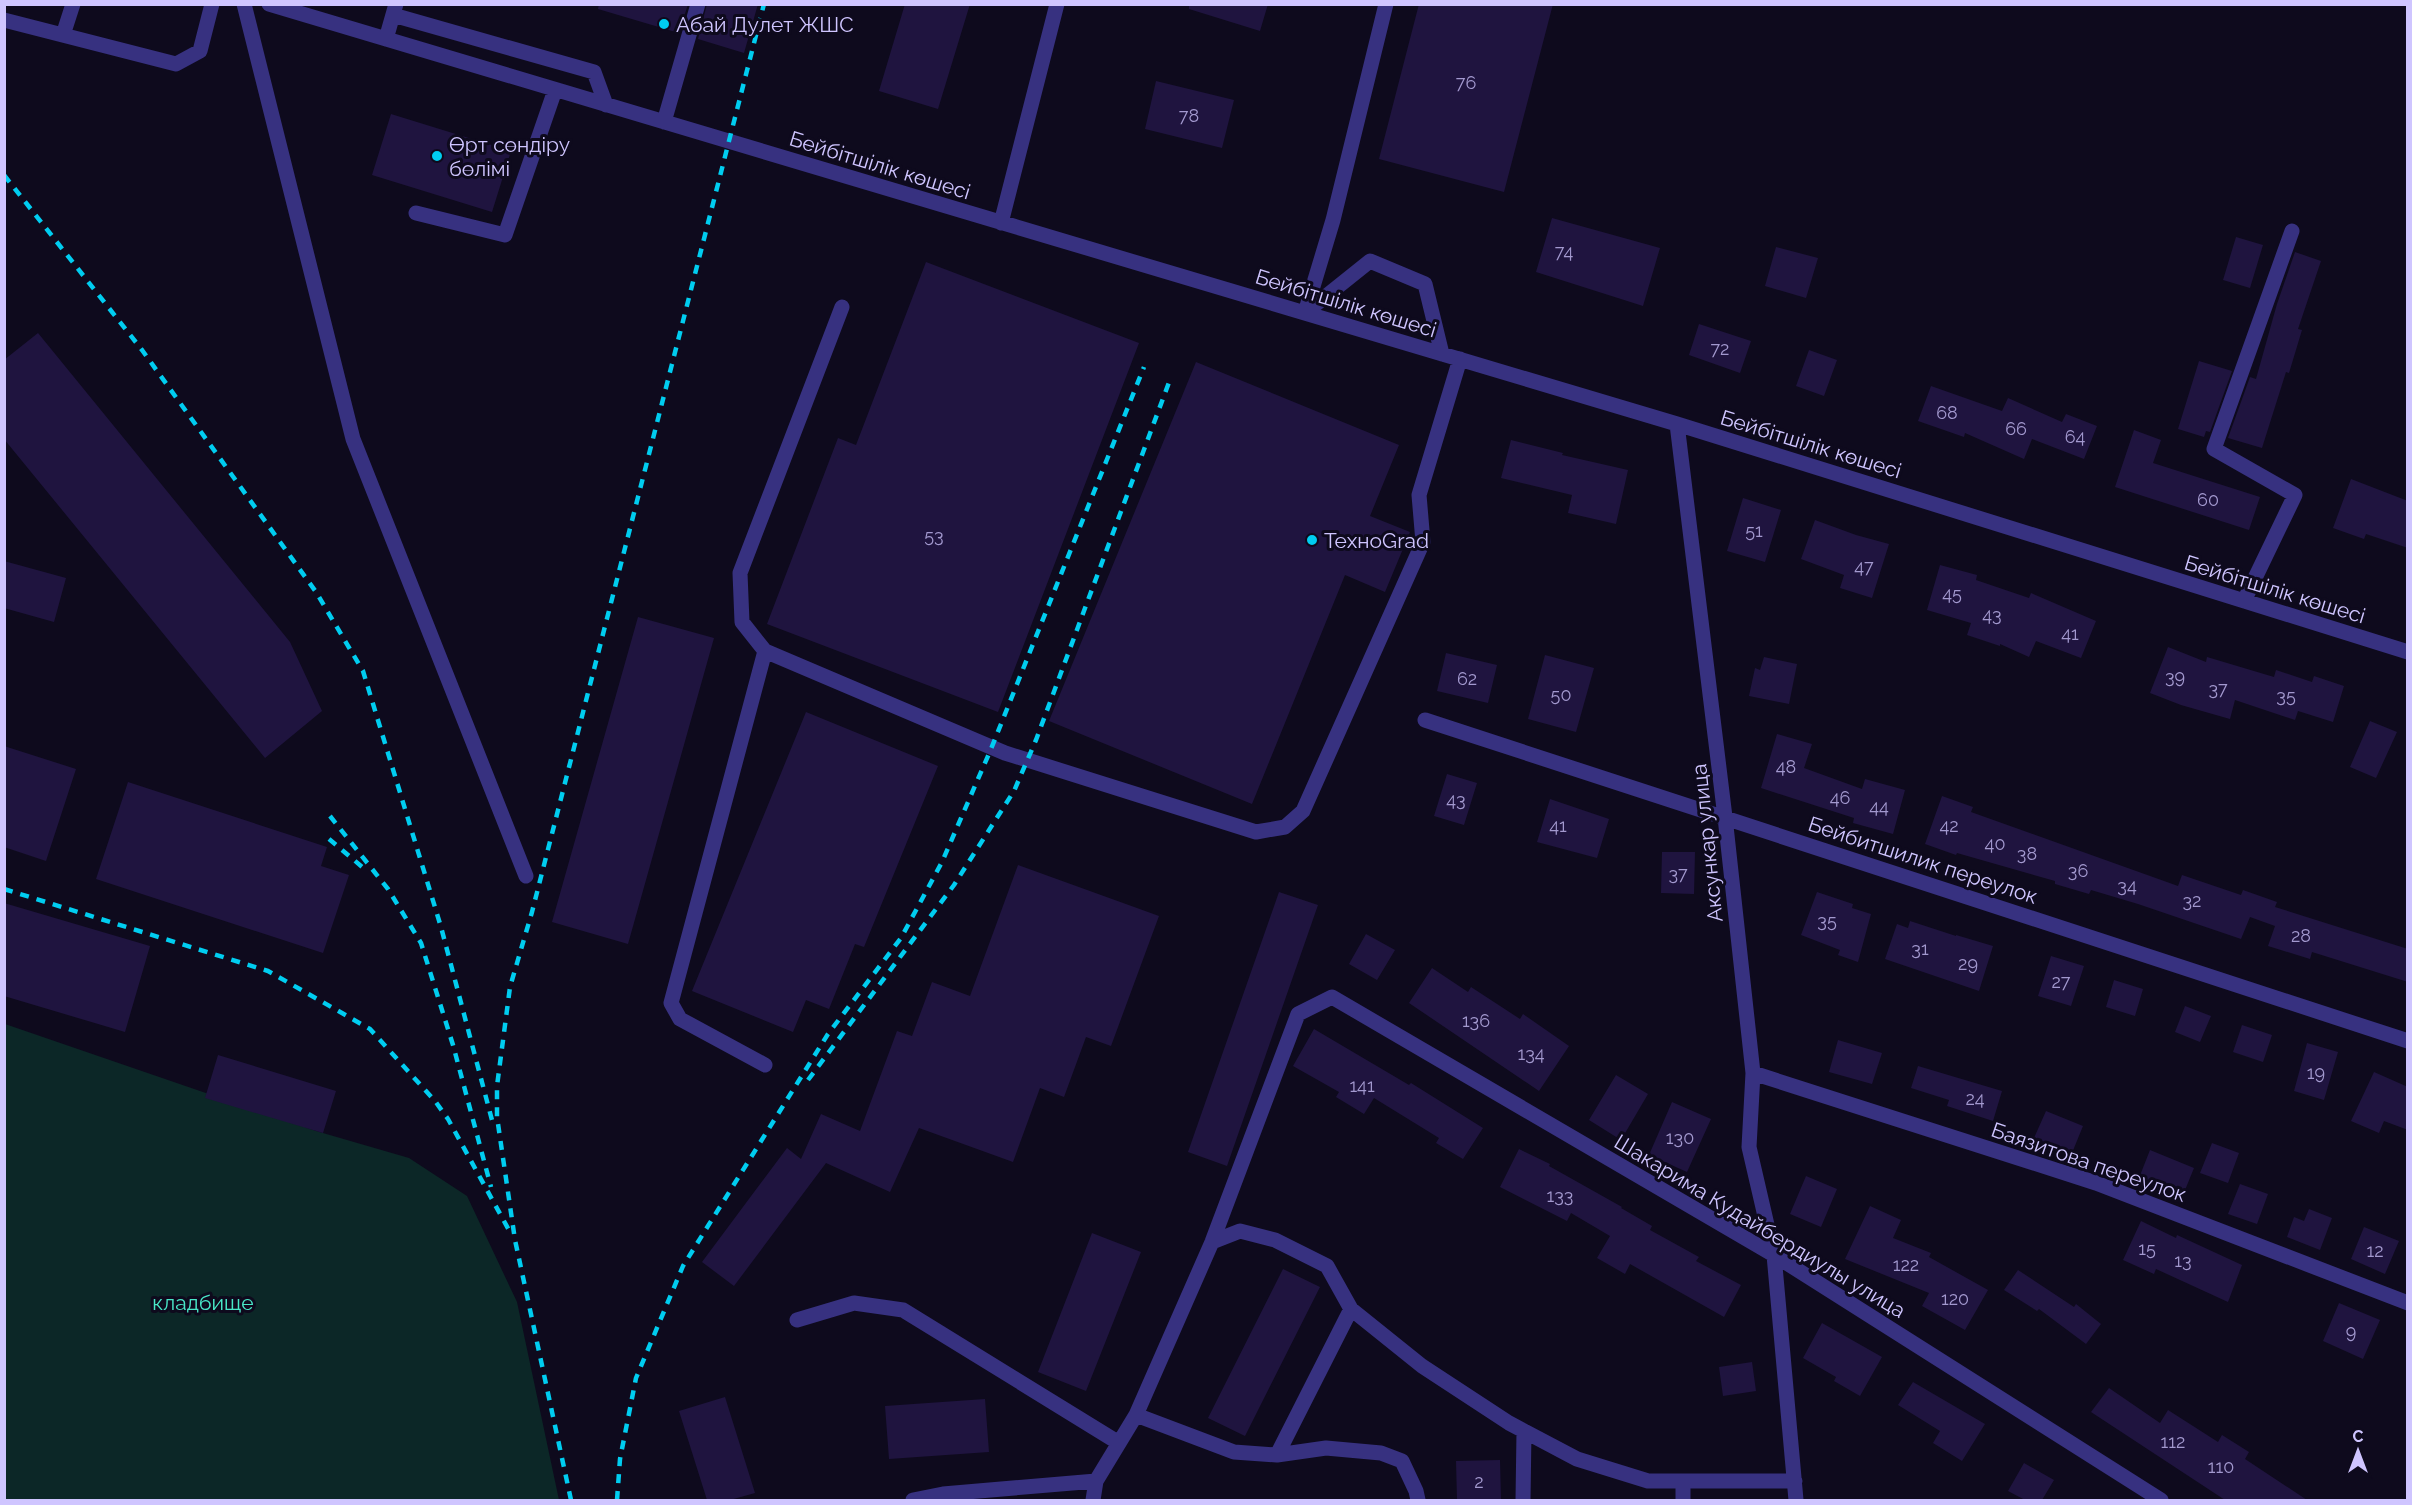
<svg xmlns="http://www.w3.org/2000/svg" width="2412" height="1505" font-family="Raleway,sans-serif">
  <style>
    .green { fill: #0c2727 }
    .building { fill: #1f143f }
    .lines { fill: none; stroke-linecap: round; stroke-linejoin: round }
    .minor { stroke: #373180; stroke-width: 15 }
    .rail { stroke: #00cdf0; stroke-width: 4.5; stroke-dasharray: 9 8; stroke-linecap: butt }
    .poi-dot { fill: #00cdf0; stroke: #0e0a1d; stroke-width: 2 }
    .labels { text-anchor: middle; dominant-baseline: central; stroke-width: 6; stroke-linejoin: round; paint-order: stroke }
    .number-label { font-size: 18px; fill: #a399cf }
    .poi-label { font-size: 21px; fill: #cfc5ff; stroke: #0e0a1d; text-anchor: start }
    .street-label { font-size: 21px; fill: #cfc5ff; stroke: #0e0a1d }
    .park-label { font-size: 21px; fill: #49e7c7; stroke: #0e0a1d }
  </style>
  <rect width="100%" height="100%" fill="#0e0a1d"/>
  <path class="green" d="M5,1024L316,1131L409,1158L467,1196L517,1302L559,1500H5Z"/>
  <path class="building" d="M599,4H688L679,33L598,9Z
    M707,4H758L744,53L698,39Z
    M905,4H970L938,109L879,91Z
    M1189,4H1268L1260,31L1189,9Z
    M1419,4H1553L1504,192L1379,159Z
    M1156,81L1234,100L1222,148L1145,129Z
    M391,114L511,151L492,212L372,175Z
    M1552,218L1660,248L1643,306L1536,272Z
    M2236,237L2263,245L2250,288L2223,280Z
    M1776,247L1818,258L1806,298L1765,286Z
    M2295,252L2321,261L2298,329L2302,330L2289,373L2286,372L2262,448L2228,438L2250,377L2256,379L2277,304Z
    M926,262L1139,343L998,712L767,624L838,438L856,445Z
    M1699,324L1751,341L1740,373L1689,355Z
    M38,333L290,642L322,711L265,758L4,439V360Z
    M1809,350L1837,360L1824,396L1796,386Z
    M2199,361L2232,371L2210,432L2206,431L2204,437L2178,429Z
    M1196,362L1399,445L1370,516L1410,532L1385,592L1345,575L1252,804L1049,721Z
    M1931,386L2002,411L2008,398L2062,422L2066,414L2097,426L2084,459L2032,439L2024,459L1965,433L1964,437L1918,421Z
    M2134,430L2161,440L2153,463L2260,497L2249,530L2115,487Z
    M1511,440L1563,453L1562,455L1628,470L1616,524L1568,513L1572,495L1501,478Z
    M2351,479L2408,501V548L2366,534L2364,539L2333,528Z
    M1743,498L1781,510L1765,562L1727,551Z
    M1815,520L1856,535L1889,544L1872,598L1840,588L1844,575L1801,559Z
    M4,561L66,578L54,622L4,608Z
    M1940,565L1977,575L1976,580L2029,598L2031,593L2096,621L2081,658L2036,641L2029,657L2000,644V646L1967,635L1971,623L1927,610Z
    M638,617L714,638L628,944L552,922Z
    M2168,647L2206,662L2207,657L2274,677L2276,670L2312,682L2314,676L2344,686L2333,722L2298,711L2295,720L2235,700L2230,719L2181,705L2150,693Z
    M1446,653L1497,665L1488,703L1437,691Z
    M1545,655L1594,668L1576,732L1528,719Z
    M1764,657L1797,664L1789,704L1749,696L1755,668L1760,670Z
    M806,712L938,766L864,947L855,944L829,1009L806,1000L793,1032L692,991Z
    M2370,721L2397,732L2376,778L2350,767Z
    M1777,734L1812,744L1804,768L1862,789L1865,779L1905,790L1893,834L1853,823L1854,818L1761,788Z
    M4,746L76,769L46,861L4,847Z
    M1447,774L1477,783L1464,825L1434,816Z
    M128,782L327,847L321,866L349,875L323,953L96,879Z
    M1942,796L1973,807L1971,812L2178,886L2182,875L2241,895L2243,890L2277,902L2275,907L2408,949V982L2312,952L2310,959L2268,946L2275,926L2250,917L2241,939L2138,904L2091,890L2089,894L2055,884V881L1957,853L1956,855L1925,844Z
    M1550,799L1609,819L1597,858L1537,842Z
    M1662,852H1695L1694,894L1661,893Z
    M1018,865L1159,916L1111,1046L1086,1037L1064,1097L1040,1088L1013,1162L919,1128L890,1192L826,1163L734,1286L702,1262L787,1148L801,1159L821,1114L860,1131L897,1031L912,1036L932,982L970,996Z
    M1279,892L1318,905L1227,1166L1188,1152Z
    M1817,892L1853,904L1852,908L1871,914L1858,962L1838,955L1840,950L1801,935Z
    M4,903L150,946L125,1032L4,996Z
    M1910,921L1956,936V935L1993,946L1979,991L1885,959L1897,924L1908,928Z
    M1366,934L1395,950L1377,980L1349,964Z
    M2051,956L2084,966L2071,1006L2038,996Z
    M1432,968L1468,992L1471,987L1520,1019L1523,1014L1569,1046L1539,1091L1409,1003Z
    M2114,980L2143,989L2135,1016L2106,1007Z
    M2185,1006L2211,1016L2200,1042L2175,1032Z
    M2242,1025L2272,1035L2263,1062L2233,1052Z
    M1314,1029L1409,1085L1411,1083L1483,1128L1463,1159L1436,1143L1439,1138L1374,1098L1364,1114L1336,1097L1339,1092L1293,1066Z
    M1838,1040L1882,1053L1872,1084L1829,1072Z
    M2307,1043L2338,1052L2324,1100L2294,1091Z
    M218,1055L336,1091L323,1133L205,1098Z
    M1918,1066L2002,1091L1993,1121L1947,1106L1949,1100L1911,1088Z
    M2374,1072L2408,1087V1130L2384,1121L2379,1133L2351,1121Z
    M1616,1075L1648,1094L1621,1140L1589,1120Z
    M1672,1102L1711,1119L1687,1172L1649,1155Z
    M2046,1111L2083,1126L2072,1153L2034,1138Z
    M2212,1143L2239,1153L2228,1183L2200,1173Z
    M1519,1149L1550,1164L1549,1166L1622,1207L1621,1208L1652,1226L1650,1230L1699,1257L1696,1261L1741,1285L1724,1317L1630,1264L1625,1274L1597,1258L1610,1236L1571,1213L1567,1221L1500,1187Z
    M2150,1150L2194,1168L2183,1195L2139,1178Z
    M1806,1176L1837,1189L1821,1227L1790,1214Z
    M2240,1184L2268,1194L2257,1224L2228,1214Z
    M1870,1206L1901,1220L1893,1238L1931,1253L1929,1257L1988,1290L1965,1330L1922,1306L1929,1293L1845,1259Z
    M2309,1209L2332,1218L2320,1250L2287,1237L2294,1217L2304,1221Z
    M2141,1221L2176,1238L2177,1235L2242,1265L2228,1302L2156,1269L2154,1274L2123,1260Z
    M2364,1227L2399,1241L2385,1274L2351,1259Z
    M1092,1233L1141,1252L1086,1391L1038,1372Z
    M1283,1269L1320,1287L1245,1436L1208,1418Z
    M2018,1270L2074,1307L2076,1304L2101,1324L2086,1344L2039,1309L2037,1311L2004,1290Z
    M2339,1303L2380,1320L2363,1359L2323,1341Z
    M1822,1323L1882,1357L1860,1396L1834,1381L1836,1377L1803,1358Z
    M1752,1362L1756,1391L1723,1396L1719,1367Z
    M1913,1382L1985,1424L1962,1461L1933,1443L1940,1431L1898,1405Z
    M2109,1388L2160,1423L2168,1410L2218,1442L2222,1435L2249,1452L2245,1459L2307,1500H2225L2091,1412Z
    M725,1397L755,1493L730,1500H707L679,1411Z
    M985,1399L989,1452L889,1459L885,1406Z
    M1500,1460L1501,1500H1457L1456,1461Z
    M2024,1463L2054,1480L2042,1500H2025L2008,1491Z"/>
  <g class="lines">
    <path class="minor" d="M244,4L353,439L526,876
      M269,4L1677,424L2408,652
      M393,15L594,72L606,105
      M4,20L176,64L200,51L212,4
      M63,35L73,4
      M386,39L396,4
      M664,122L698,4
      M416,213L505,235L555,90
      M1001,223L1057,4
      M842,307L740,573L742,622L765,651L1005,753L1256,832L1285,827L1303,811L1423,542L1419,495L1460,359
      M1305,313L1333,220L1386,4
      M1305,313L1370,261L1425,284L1442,354
      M1677,424L1725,817L1753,1073L1749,1147L1774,1255L1796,1500
      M2244,601L2295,495L2214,449L2292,231
      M1425,720L2408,1041
      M765,1065L680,1019L671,1003L765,651
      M1753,1073L2096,1183L2408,1303
      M1212,1242L1240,1231L1275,1240L1327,1266L1351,1309L1422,1366L1509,1423L1577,1459L1648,1481H1795
      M797,1320L854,1303L903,1310L1119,1443
      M1136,1415L1234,1452L1277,1455L1326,1448L1381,1453L1402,1461L1416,1491L1418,1500
      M1277,1455L1351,1309
      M1683,1481V1500
      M913,1500L943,1494L1096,1481
      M1093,1500L1096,1481L1136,1415L1212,1242L1298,1014L1332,997L1774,1255L2161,1500
      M1523,1500L1524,1431"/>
    <path class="rail" d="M4,175L142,350L316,592L363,671L441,927L493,1124
      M330,816L388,889L421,943L453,1045L491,1187
      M329,839L367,871
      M4,889L268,971L370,1029L435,1101L448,1119L510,1232
      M808,1080L954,885L1014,791L1036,740L1171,377
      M571,1500L515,1240L497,1117V1086L510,987L532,912L764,4
      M617,1500L620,1459L636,1378L683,1266L828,1034L901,938L942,862L991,749L1144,367"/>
  </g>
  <g class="poi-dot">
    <circle cx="664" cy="24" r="6"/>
    <circle cx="437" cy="156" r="6"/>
    <circle cx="1312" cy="540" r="6"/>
  </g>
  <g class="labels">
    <g class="number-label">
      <text x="1466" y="82">76</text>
      <text x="1189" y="115">78</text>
      <text x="1564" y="251">74</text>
      <text x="1720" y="348">72</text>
      <text x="1947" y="412">68</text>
      <text x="2016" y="428">66</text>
      <text x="2075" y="436">64</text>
      <text x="2208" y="499">60</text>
      <text x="1754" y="530">51</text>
      <text x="934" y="535">53</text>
      <text x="1864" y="566">47</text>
      <text x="1952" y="593">45</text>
      <text x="1992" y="614">43</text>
      <text x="2070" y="633">41</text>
      <text x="2175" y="676">39</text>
      <text x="1467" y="678">62</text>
      <text x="2218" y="688">37</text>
      <text x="1561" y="694">50</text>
      <text x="2286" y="695">35</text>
      <text x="1786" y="766">48</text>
      <text x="1840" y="797">46</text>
      <text x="1456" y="799">43</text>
      <text x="1879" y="806">44</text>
      <text x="1558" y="825">41</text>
      <text x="1949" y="825">42</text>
      <text x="1995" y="843">40</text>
      <text x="2027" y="853">38</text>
      <text x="2078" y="870">36</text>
      <text x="1678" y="873">37</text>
      <text x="2127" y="885">34</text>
      <text x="2192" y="900">32</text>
      <text x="1827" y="920">35</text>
      <text x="2301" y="935">28</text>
      <text x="1920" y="948">31</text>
      <text x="1968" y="963">29</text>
      <text x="2061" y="981">27</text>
      <text x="1476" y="1020">136</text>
      <text x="1531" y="1053">134</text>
      <text x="2316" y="1072">19</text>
      <text x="1362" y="1085">141</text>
      <text x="1975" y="1098">24</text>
      <text x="1680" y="1137">130</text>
      <text x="1560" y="1195">133</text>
      <text x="2147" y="1248">15</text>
      <text x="2375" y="1250">12</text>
      <text x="2183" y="1260">13</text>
      <text x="1906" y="1264">122</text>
      <text x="1955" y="1298">120</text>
      <text x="2351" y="1331">9</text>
      <text x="2173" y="1441">112</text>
      <text x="2221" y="1466">110</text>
      <text x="1479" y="1481">2</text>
    </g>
    <g class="poi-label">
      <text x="676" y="24">Абай Дулет ЖШС</text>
      <text x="449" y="144">Өрт сөндіру<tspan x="449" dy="24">бөлімі</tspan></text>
      <text x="1324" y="540">ТехноGrad</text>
    </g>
    <g class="street-label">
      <text transform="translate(880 165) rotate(17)">Бейбітшілік көшесі</text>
      <text transform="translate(1346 303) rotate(17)">Бейбітшілік көшесі</text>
      <text transform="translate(1811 444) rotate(17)">Бейбітшілік көшесі</text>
      <text transform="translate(2275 589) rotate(17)">Бейбітшілік көшесі</text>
      <text transform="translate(1707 843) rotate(-96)">Аксункар улица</text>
      <text transform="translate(1923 860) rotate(18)">Бейбитшилик переулок</text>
      <text transform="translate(2089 1162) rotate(19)">Баязитова переулок</text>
      <text transform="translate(1760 1226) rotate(31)">Шакарима Кудайбердиулы улица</text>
    </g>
    <g class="park-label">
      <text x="203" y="1302">кладбище</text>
    </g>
  </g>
  <rect width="2412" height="1505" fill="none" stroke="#cfc5ff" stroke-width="12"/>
  <g transform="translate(2358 1451)" stroke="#0e0a1d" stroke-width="4.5" paint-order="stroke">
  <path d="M0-4.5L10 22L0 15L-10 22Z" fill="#cfc5ff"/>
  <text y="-9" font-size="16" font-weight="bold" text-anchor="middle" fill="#cfc5ff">С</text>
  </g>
</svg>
